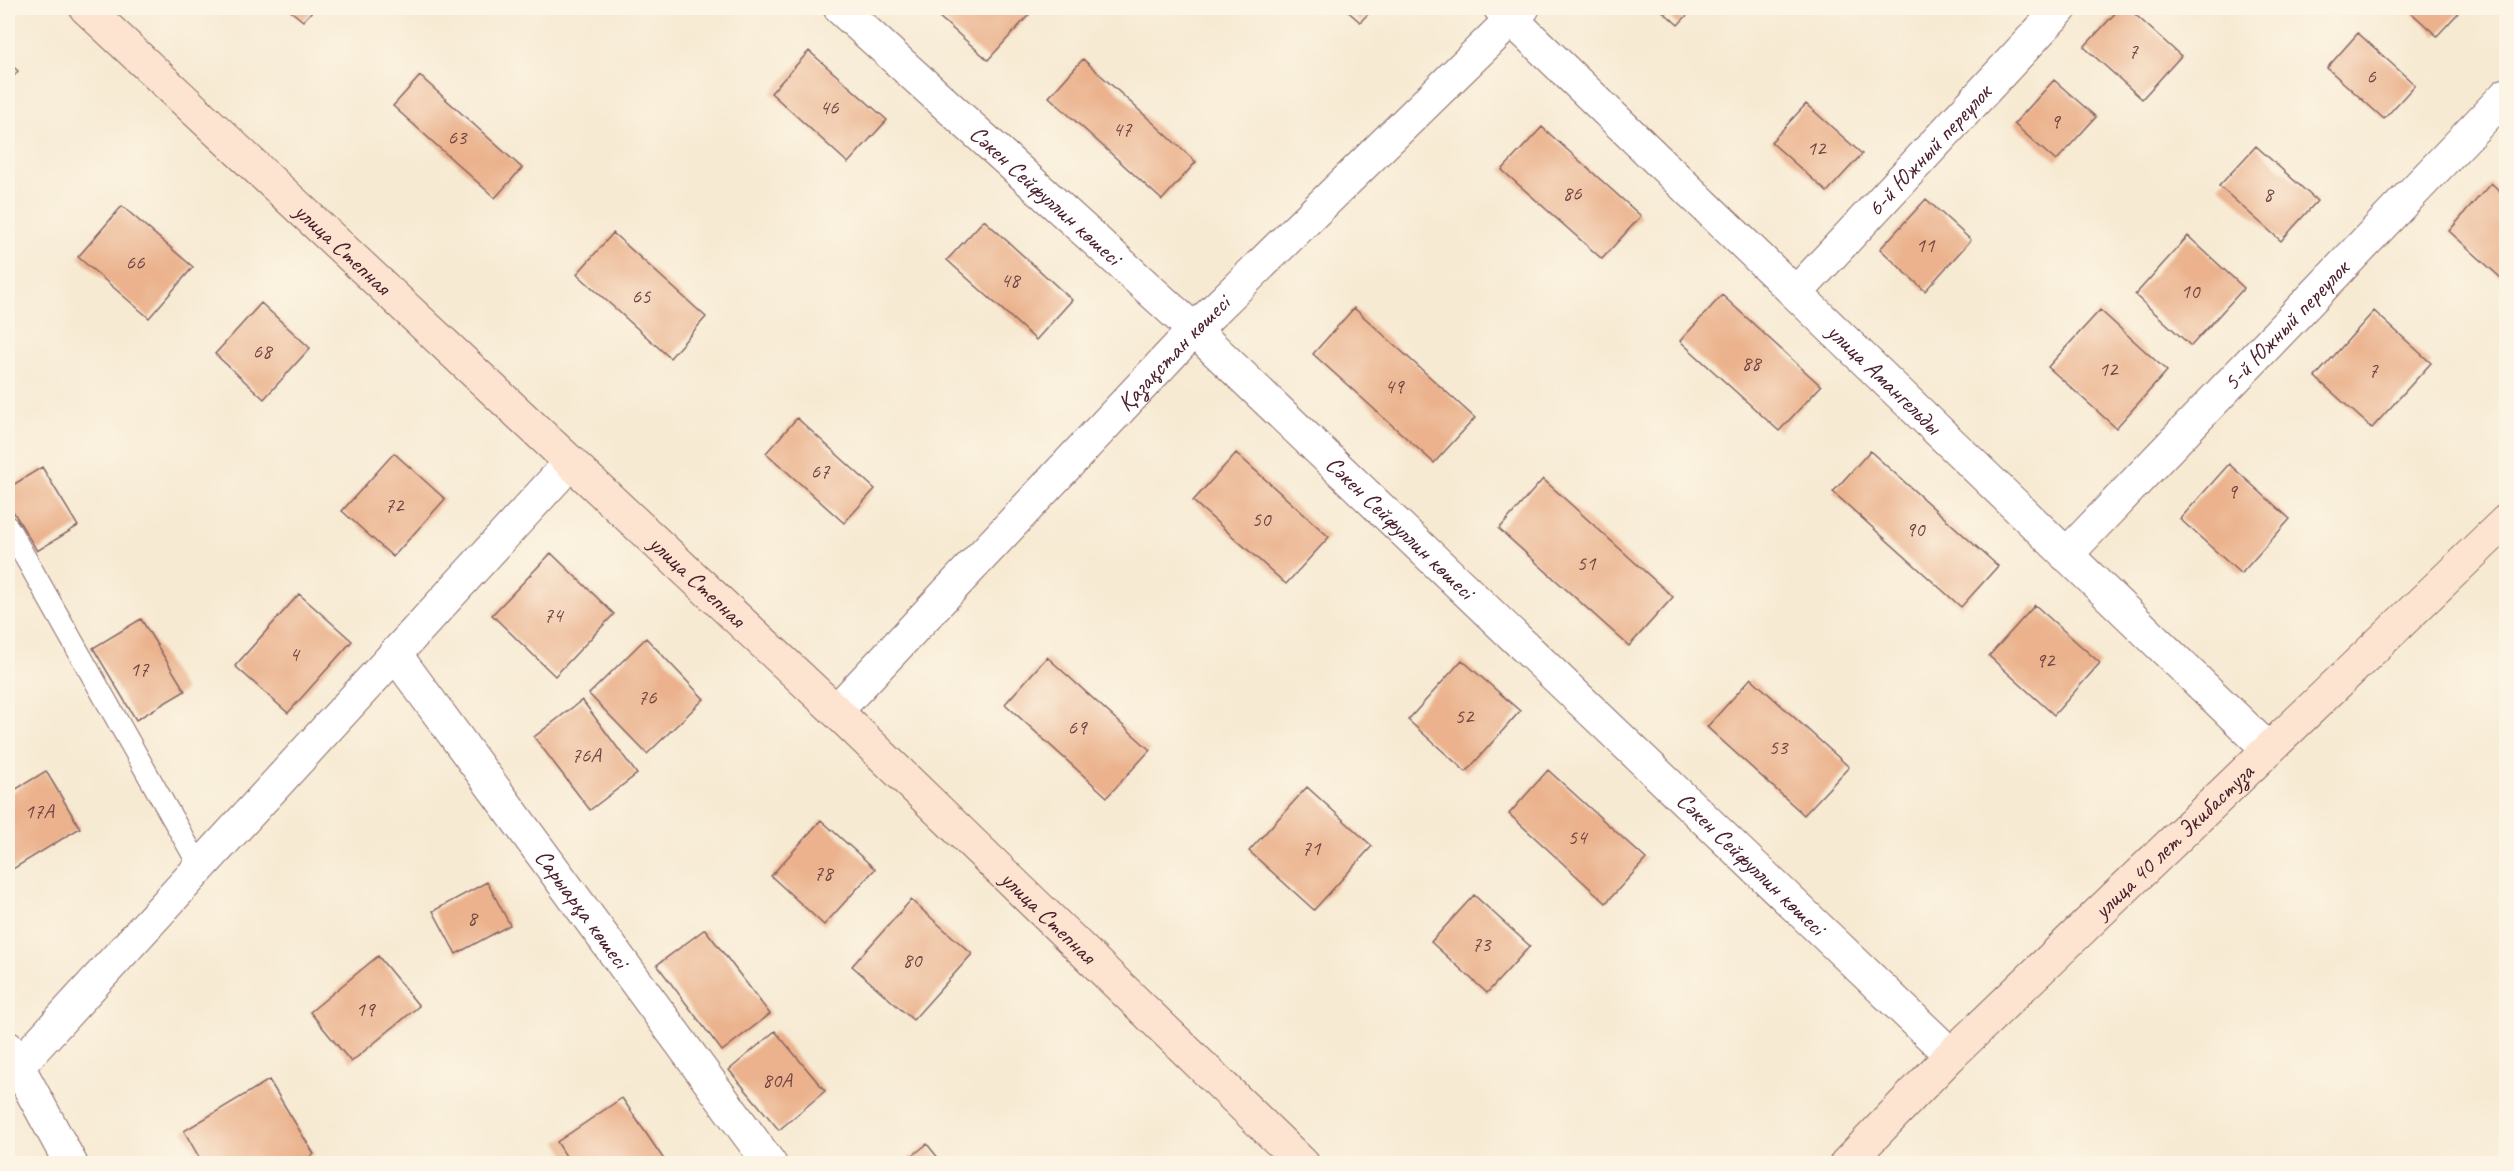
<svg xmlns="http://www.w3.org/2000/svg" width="2514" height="1171" font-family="Caveat,sans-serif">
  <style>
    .building { fill: #ebb28d }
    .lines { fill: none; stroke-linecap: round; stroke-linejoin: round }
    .lane-casing { stroke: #876666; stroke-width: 23 }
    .street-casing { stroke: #876666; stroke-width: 35 }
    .secondary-casing { stroke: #876666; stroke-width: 35 }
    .lane { stroke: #fff; stroke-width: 21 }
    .street { stroke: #fff; stroke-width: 33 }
    .secondary { stroke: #fde4d1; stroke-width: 33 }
    .labels { text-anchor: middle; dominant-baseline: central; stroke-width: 5; stroke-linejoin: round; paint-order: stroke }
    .number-label { font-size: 21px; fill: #724444 }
    .street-label { font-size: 24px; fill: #4a1f2b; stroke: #fcf5e5 }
  </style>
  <rect width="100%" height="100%" fill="#fcf5e5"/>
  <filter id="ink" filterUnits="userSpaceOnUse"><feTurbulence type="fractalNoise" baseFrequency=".0167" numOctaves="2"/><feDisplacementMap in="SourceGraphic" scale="12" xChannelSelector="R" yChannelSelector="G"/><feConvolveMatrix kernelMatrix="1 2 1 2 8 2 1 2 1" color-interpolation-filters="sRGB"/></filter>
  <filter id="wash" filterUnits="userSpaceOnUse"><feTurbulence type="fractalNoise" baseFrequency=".008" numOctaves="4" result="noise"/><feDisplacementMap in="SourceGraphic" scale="24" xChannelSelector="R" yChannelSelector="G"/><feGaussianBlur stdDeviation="1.35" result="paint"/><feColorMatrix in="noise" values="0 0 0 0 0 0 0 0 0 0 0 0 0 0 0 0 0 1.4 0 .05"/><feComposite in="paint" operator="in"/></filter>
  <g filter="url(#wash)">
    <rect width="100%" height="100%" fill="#f7ead3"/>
    <g id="blocks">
      <path class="building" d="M287,8H315L303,21Z
        M929,8H1035L988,60Z
        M1344,8H1374L1360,22Z
        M1659,8H1694L1678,25Z
        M2120,8H2128L2181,56L2142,99L2084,47Z
        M2406,8H2463L2437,36Z
        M2358,33L2415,85L2384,119L2327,68Z
        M809,51L887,120L848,163L771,93Z
        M1083,59L1196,162L1162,200L1049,97Z
        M8,62L18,71L8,83Z
        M420,76L522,168L495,198L393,106Z
        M2054,80L2096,117L2056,161L2014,124Z
        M1806,104L1862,154L1827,192L1771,142Z
        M1542,127L1641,216L1602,259L1502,170Z
        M2256,146L2317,201L2281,241L2219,186Z
        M2491,183L2506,197V275L2502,279L2449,231Z
        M1926,199L1971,240L1925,291L1880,249Z
        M122,206L193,267L149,318L78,257Z
        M984,220L1072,300L1036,340L947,260Z
        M613,233L706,317L670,358L577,274Z
        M2188,236L2244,288L2191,346L2135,295Z
        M1722,295L1821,386L1779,431L1680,341Z
        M261,303L310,348L264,399L215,354Z
        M1354,308L1475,418L1434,463L1313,354Z
        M2100,310L2167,371L2116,428L2048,367Z
        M2374,311L2431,363L2372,428L2315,377Z
        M797,418L875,489L844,523L766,453Z
        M1870,451L1998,566L1961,607L1833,492Z
        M394,453L445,499L393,557L342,511Z
        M1236,453L1329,537L1286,584L1193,501Z
        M2229,464L2290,519L2241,574L2180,519Z
        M42,467L78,526L37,551L8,503V488Z
        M1543,479L1673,597L1629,646L1499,529Z
        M551,553L614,614L555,676L492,615Z
        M299,594L352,641L288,713L235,666Z
        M2035,605L2100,663L2054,715L1989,656Z
        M141,619L185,691L136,720L93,648Z
        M646,638L704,699L647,754L589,694Z
        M1047,657L1150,750L1107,797L1005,704Z
        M1462,660L1520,711L1466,772L1408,720Z
        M1751,678L1849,767L1804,815L1707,727Z
        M582,700L637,774L590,810L534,737Z
        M1548,770L1646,859L1606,903L1509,814Z
        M46,771L80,828L8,872V794Z
        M1307,787L1372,846L1314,910L1249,851Z
        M821,820L875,869L824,925L771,876Z
        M487,882L510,925L456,954L433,911Z
        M1474,895L1530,946L1487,993L1431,942Z
        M911,900L972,954L913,1020L852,966Z
        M705,929L770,1014L722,1051L657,965Z
        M378,956L419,1006L351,1062L310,1012Z
        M775,1031L825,1091L779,1130L729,1070Z
        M269,1080L314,1154L299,1164H203L184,1131Z
        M622,1098L667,1164H571L557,1142Z
        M927,1144L943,1164H902Z"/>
    </g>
  </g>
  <g filter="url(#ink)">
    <use href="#blocks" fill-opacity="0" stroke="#876666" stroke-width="1.5"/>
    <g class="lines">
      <defs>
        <path id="lane" d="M8,527L200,867"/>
        <g id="street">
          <path id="s1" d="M840,8L1194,330L1951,1055"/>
          <path id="s2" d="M1500,8L2268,749"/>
          <path id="s3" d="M1796,293L2061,8"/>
          <path id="s4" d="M2066,555L2506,95"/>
          <path id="s5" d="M395,654L770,1164"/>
          <path id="s6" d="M836,711L1194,330L1523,8"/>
          <path d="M8,1048L71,1164"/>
          <path d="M18,1066L571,462"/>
        </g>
        <g id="secondary">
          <path id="s7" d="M86,8L836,711L1303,1164"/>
          <path id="s8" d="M1846,1164L1951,1055L2506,521"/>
        </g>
      </defs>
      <use href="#lane" class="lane-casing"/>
      <use href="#street" class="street-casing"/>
      <use href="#secondary" class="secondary-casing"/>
      <use href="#lane" class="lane"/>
      <use href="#street" class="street"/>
      <use href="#secondary" class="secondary"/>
    </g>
  </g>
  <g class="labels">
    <g class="number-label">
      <text x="2133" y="51">7</text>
      <text x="2371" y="76">6</text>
      <text x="829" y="107">46</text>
      <text x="2055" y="121">9</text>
      <text x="1122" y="129">47</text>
      <text x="457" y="137">63</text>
      <text x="1816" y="148">12</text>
      <text x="1572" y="193">86</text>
      <text x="2268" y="194">8</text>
      <text x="1925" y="245">11</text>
      <text x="135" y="262">66</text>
      <text x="1010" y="280">48</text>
      <text x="2190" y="291">10</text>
      <text x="641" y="296">65</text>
      <text x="262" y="351">68</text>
      <text x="1751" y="363">88</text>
      <text x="2108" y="369">12</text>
      <text x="2373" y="370">7</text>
      <text x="1394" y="386">49</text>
      <text x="820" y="471">67</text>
      <text x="2232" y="491">9</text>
      <text x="394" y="505">72</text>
      <text x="1261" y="519">50</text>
      <text x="1915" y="529">90</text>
      <text x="1586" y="563">51</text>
      <text x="553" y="615">74</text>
      <text x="294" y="654">4</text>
      <text x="2045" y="660">92</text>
      <text x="139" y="669">17</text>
      <text x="647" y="697">76</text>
      <text x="1464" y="716">52</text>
      <text x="1077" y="727">69</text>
      <text x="1778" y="747">53</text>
      <text x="586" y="755">76А</text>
      <text x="39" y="811">17А</text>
      <text x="1577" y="837">54</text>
      <text x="1311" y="848">71</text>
      <text x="823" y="873">78</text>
      <text x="472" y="918">8</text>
      <text x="1481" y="944">73</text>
      <text x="912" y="960">80</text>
      <text x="365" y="1009">19</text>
      <text x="777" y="1080">80А</text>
    </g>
    <g class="street-label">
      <text stroke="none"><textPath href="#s3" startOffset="195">6-й Южный переулок</textPath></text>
      <text stroke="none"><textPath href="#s1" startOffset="278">Сәкен Сейфуллин көшесі</textPath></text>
      <text stroke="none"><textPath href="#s7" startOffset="352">улица Степная</textPath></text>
      <text stroke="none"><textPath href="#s4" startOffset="318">5-й Южный переулок</textPath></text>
      <text stroke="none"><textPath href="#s6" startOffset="492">Қазақстан көшесі</textPath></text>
      <text stroke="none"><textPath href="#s2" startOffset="534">улица Амангельды</textPath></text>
      <text stroke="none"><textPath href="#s1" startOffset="764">Сәкен Сейфуллин көшесі</textPath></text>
      <text stroke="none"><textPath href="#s7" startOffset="838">улица Степная</textPath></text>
      <text stroke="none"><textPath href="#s8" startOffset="460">улица 40 лет Экибастуза</textPath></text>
      <text stroke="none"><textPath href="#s1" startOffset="1250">Сәкен Сейфуллин көшесі</textPath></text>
      <text stroke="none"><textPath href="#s5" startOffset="316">Сарыарқа көшесі</textPath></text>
      <text stroke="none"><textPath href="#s7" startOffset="1324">улица Степная</textPath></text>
    </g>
  </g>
  <rect width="2514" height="1171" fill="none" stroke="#fcf5e5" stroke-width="30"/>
</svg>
